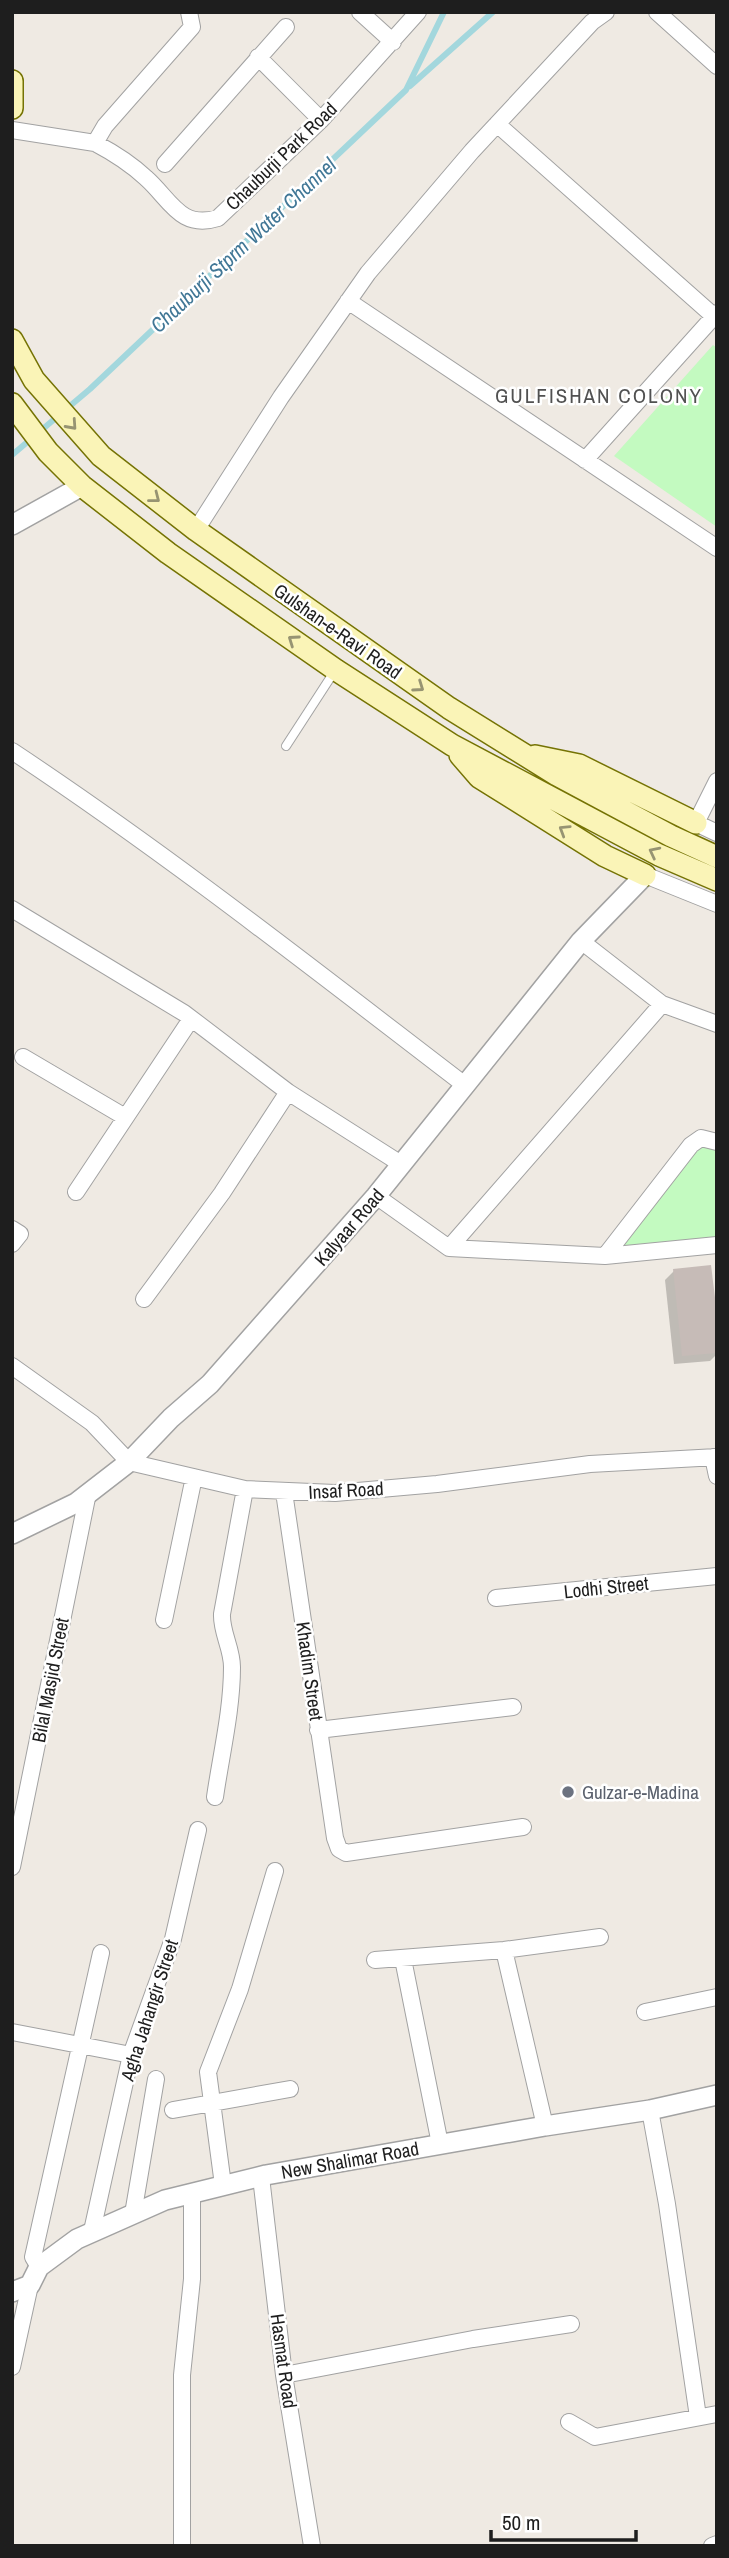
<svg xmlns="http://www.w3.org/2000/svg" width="729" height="2558" font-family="'Archivo Narrow',sans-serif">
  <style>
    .park { fill: #c3fac0 }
    .shadow { fill: #0003 }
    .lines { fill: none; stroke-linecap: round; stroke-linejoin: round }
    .stream { stroke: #a3d7dd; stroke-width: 6 }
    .building { fill: #c6bbb7 }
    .service-casing { stroke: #a2a2a2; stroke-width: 10 }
    .minor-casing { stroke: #a2a2a2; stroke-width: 18 }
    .tertiary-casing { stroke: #a2a2a2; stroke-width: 22 }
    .secondary-casing { stroke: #757304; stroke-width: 24 }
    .service { stroke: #fff; stroke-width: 8 }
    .minor { stroke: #fff; stroke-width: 16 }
    .tertiary { stroke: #fff; stroke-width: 19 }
    .secondary { stroke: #faf4b7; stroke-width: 21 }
    .oneway { stroke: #979472 }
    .worship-dot { fill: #6b7280; stroke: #fff; stroke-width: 2.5 }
    .labels { text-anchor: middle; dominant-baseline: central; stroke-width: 5; stroke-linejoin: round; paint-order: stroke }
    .street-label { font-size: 19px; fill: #1e1e1e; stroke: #fff }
    .worship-label { font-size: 19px; fill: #5b616d; stroke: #fff; text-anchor: start }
    .water-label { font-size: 21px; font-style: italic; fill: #417796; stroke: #fff }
    .neighbourhood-label { font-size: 21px; letter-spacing: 2px; fill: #515151; stroke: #fff }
  </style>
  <rect width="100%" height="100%" fill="#efeae3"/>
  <path class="park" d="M713,345L717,348V527L614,456Z
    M717,1142V1245L605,1256L691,1145Z"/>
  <path class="shadow" d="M674,1271L717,1330V1354L710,1361L674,1364L665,1280Z"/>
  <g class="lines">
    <path class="stream" d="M410,86L493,12
      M12,455L90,389L406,90L444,12"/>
  </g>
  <path class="building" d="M711,1265L717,1314V1353L682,1356L673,1269Z"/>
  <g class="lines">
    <defs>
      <path id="service" d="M286,746L334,672"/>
      <path id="minor" d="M360,12L393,42
        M657,12L717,66
        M258,57L321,120
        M497,124L717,319
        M12,130L95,143L105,126L192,27L189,12
        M95,143C114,153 130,163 146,178C170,199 180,230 218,218L321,120L418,12
        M165,164L286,27
        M348,301L717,548
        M585,460L717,313
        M196,530L281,397L368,273L472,151L592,22L606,12
        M12,751C169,855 317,972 466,1086
        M717,781L696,823L717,833
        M645,875L717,904
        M12,909L184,1013L288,1092L401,1164
        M581,941L662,1004
        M23,1057L125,1117
        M76,1192L191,1019
        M376,1196L449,1248L605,1256L717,1245
        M12,1229L20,1234L12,1244
        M449,1248L662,1004L717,1024
        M605,1256L691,1145L701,1138L717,1142
        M144,1299L222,1193L288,1092
        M12,1366L92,1423L129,1462L245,1489L335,1493L437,1484L590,1464L717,1457
        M713,1457L717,1476
        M284,1492L335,1838L339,1849L346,1853L523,1827
        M496,1598L717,1576
        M164,1620L194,1477
        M318,1730L513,1707
        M215,1797C221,1755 232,1710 232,1667C232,1648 221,1632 222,1614L245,1489
        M12,1867L88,1493
        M504,1950L545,2126
        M403,1959L440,2144
        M375,1960L504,1950L600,1937
        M645,2012L717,1997
        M12,2032L131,2055
        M173,2110L290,2089
        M650,2110L667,2204L698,2417
        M261,2177L284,2375L312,2546
        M223,2185L208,2072L240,1989L275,1871
        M133,2214L156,2079
        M92,2231L131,2055L173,1939L198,1830
        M39,2267L33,2257L101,1953
        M12,2367L30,2285
        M284,2375L473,2339L571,2324
        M569,2422L595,2437L717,2414
        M182,2546V2375L192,2279V2193
        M712,2546L717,2544"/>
      <path id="tertiary" d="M12,525L82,486
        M12,1534L76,1503L129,1462L171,1418L210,1384L376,1196L581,941L645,875
        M12,2292L30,2285L39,2267L77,2239L165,2200L266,2175L545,2126L650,2110L717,2095"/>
      <path id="secondary" d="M12,81V108
        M12,340L34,380L101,456L196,530L449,708L557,775L671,836L717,857
        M12,404L48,452L82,486L168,553L336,670L452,745L659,855L717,880
        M460,755L479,777L605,856L645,875
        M535,756L579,765L696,823"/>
    </defs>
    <use href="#service" class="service-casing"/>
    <use href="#minor" class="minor-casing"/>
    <use href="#tertiary" class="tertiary-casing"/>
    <use href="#secondary" class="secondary-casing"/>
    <use href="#service" class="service"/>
    <use href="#minor" class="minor"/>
    <use href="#tertiary" class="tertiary"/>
    <use href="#secondary" class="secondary"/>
  </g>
  <defs><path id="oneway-chevron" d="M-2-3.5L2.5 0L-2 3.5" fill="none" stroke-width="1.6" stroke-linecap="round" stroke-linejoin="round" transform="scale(1.75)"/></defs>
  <g class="oneway">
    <use href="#oneway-chevron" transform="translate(72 425) rotate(48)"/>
    <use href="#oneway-chevron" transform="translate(155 498) rotate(38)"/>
    <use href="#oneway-chevron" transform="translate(293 640) rotate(-145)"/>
    <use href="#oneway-chevron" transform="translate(419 687) rotate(35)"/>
    <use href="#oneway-chevron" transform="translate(564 830) rotate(-148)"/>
    <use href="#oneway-chevron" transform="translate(654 852) rotate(-153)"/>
  </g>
  <circle class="worship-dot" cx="568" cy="1792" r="7"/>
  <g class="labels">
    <g class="street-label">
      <text transform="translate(281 156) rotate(-44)">Chauburji Park Road</text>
      <text transform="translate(338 631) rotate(35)">Gulshan-e-Ravi Road</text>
      <text transform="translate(349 1227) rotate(-49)">Kalyaar Road</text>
      <text transform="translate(346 1490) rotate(-3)">Insaf Road</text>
      <text transform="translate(606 1587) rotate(-6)">Lodhi Street</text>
      <text transform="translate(310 1671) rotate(82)">Khadim Street</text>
      <text transform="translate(50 1680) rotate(-79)">Bilal Masjid Street</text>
      <text transform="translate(149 2010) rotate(-72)">Agha Jahangir Street</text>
      <text transform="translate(350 2160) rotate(-10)">New Shalimar Road</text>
      <text transform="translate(284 2361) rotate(82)">Hasmat Road</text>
    </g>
    <g class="worship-label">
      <text x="582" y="1792">Gulzar-e-Madina</text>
    </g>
    <g class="water-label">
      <text transform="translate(243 245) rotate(-43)">Chauburji Stprm Water Channel</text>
    </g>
    <g class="neighbourhood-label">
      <text x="599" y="395">GULFISHAN COLONY</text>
    </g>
  </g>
  <rect width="729" height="2558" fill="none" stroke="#1e1e1e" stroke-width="28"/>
  <path d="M491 2530v10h145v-10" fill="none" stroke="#1e1e1e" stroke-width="3.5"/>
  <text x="502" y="2530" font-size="21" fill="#1e1e1e" stroke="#ffffff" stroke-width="5" paint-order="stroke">50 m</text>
</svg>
